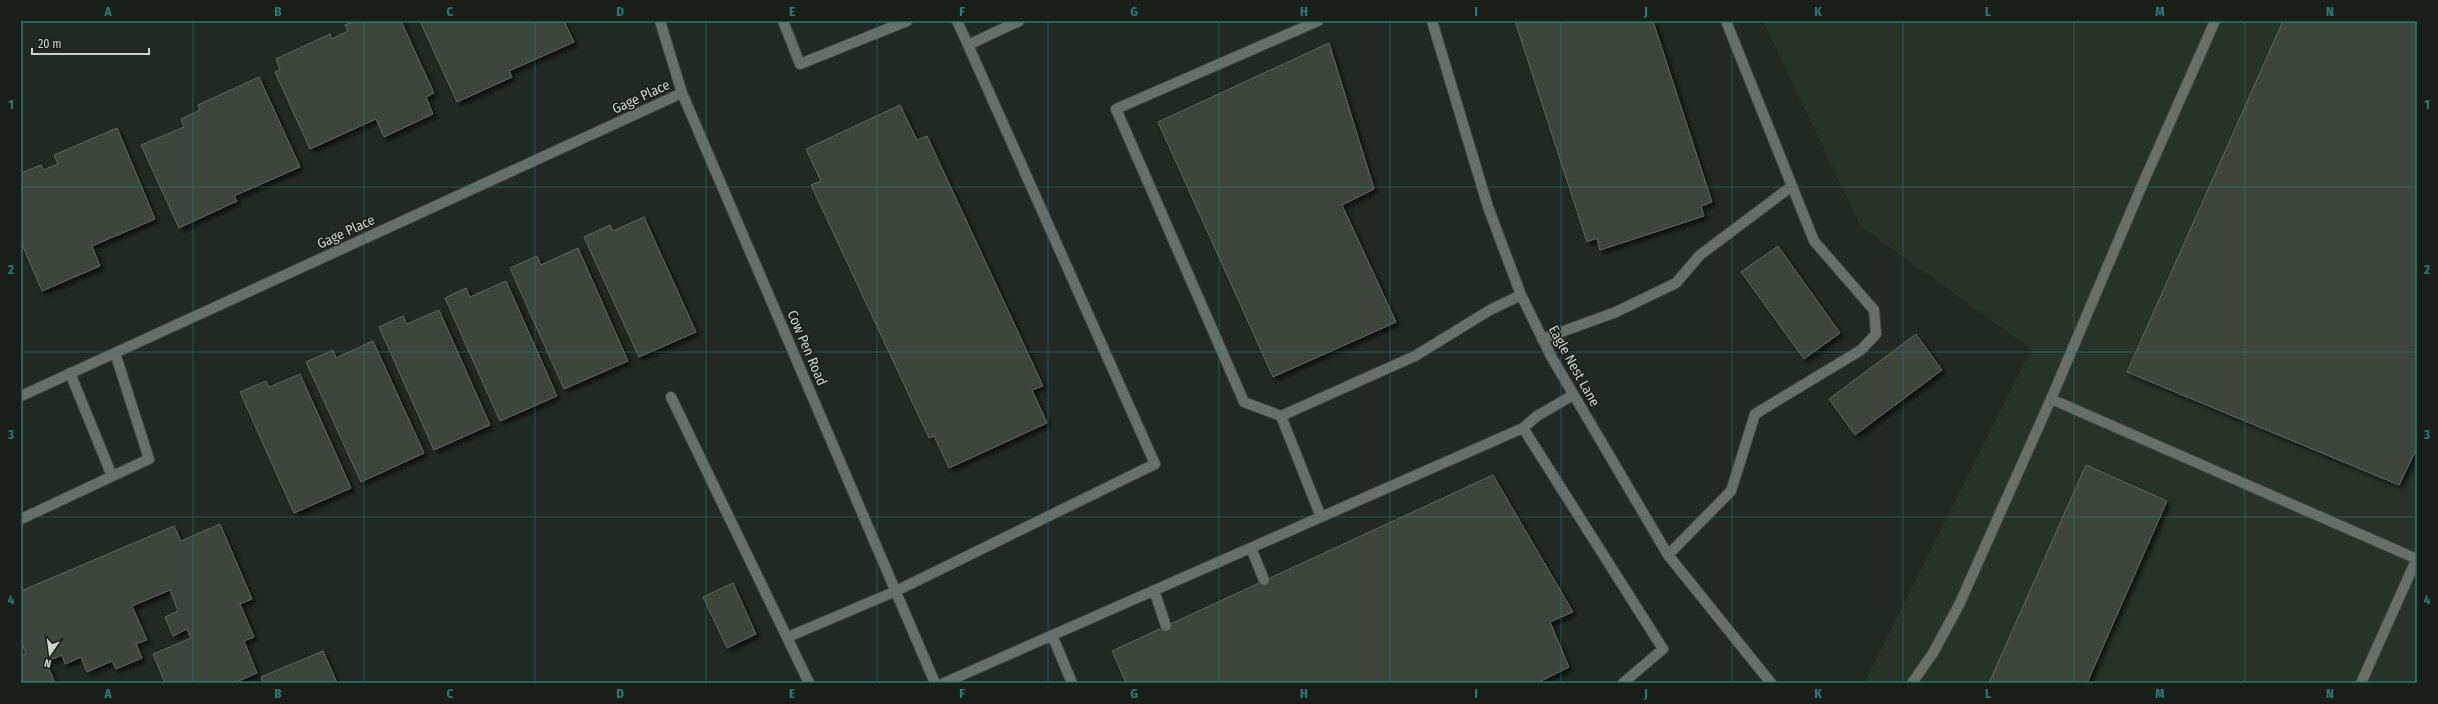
<svg xmlns="http://www.w3.org/2000/svg" width="2438" height="704" font-family="'Fira Sans Condensed',sans-serif">
  <style>
    .built { fill: #283228 }
    .building { fill: #3e443e; stroke: #606660; filter: url(#shadow) }
    .lines { fill: none; stroke-linecap: round; stroke-linejoin: round }
    .minor-casing { stroke: #3f433f; stroke-width: 12 }
    .minor { stroke: #686f68; stroke-width: 10 }
    .grid { fill: none; stroke: #227f78; stroke-width: 1; stroke-opacity: 0.55 }
    .labels { text-anchor: middle; dominant-baseline: central; stroke-width: 3; stroke-linejoin: round; paint-order: stroke }
    .street-label { font-size: 14px; fill: #cfd3cf; stroke: #191e19 }
    .neatline { fill: none; stroke: #227f78; stroke-width: 1.5 }
    .grid-label { font-size: 13px; text-anchor: middle; font-weight: bold; fill: #227f78 }
  </style>
  <defs>
    <filter id="shadow"><feDropShadow dx="3.5" dy="3.5" stdDeviation="2" flood-color="#0009"/></filter>
  </defs>
  <rect width="100%" height="100%" fill="#222822"/>
  <path class="built" d="M1763,21H2417V683H1864L2031,349L1861,227Z"/>
  <path class="building" d="M355,21H401L434,93L426,97L433,114L384,137L376,119L310,149L275,72L280,70L276,59L330,34L332,39L348,31L345,25Z
    M420,21H564L574,42L509,71L512,77L457,102Z
    M1515,21H1653L1712,202L1701,206L1704,216L1600,250L1597,238L1587,242Z
    M2283,21H2417V448L2399,485L2127,372Z
    M1329,43L1374,189L1342,205L1396,322L1273,377L1158,122Z
    M259,77L300,167L234,196L237,201L179,228L141,145L184,127L181,119L200,110L198,105Z
    M900,105L917,140L927,136L1043,386L1032,390L1047,423L949,468L934,436L929,438L811,185L821,181L806,149Z
    M117,128L155,219L92,246L100,266L42,291L21,242V173L41,165L43,170L58,164L54,155Z
    M644,217L696,332L639,357L584,237L610,225L613,231Z
    M1778,246L1840,333L1804,359L1741,272Z
    M578,248L628,361L564,389L510,268L537,256L541,265Z
    M506,281L557,396L500,421L445,298L466,288L470,297Z
    M439,310L490,425L434,450L379,327L403,316L407,324Z
    M1916,334L1942,370L1855,435L1829,399Z
    M373,341L424,453L361,482L306,362L333,350L336,358Z
    M300,374L351,488L294,513L240,392L266,381L269,387Z
    M2086,465L2167,501L2087,683H1989Z
    M1493,475L1573,612L1550,622L1569,667L1537,683H1126L1112,651Z
    M220,524L252,599L240,604L254,637L244,641L257,673L234,683H165L153,654L191,638L187,629L173,636L165,617L178,611L170,590L132,606L147,640L136,644L142,658L116,669L112,661L87,672L81,657L65,664L62,655L46,662L55,683H21V656L26,654L21,641V591L174,526L181,541Z
    M733,583L756,634L727,648L703,597Z
    M323,651L337,683H263L261,677Z"/>
  <g class="lines">
    <defs>
      <path id="minor" d="M660,21L682,93L935,683
        M783,21L800,64L907,21
        M957,21L968,45
        M1318,21L1116,109L1244,402L1281,416L1415,356L1490,310L1521,295
        M1432,21L1488,207L1521,295L1552,358L1668,555L1771,683
        M2215,21L2143,183L2051,399L2417,559
        M1542,339L1616,312L1676,283L1700,255L1792,186
        M70,373L112,476
        M21,396L682,93
        M671,397L809,683
        M1281,416L1321,517
        M1523,428L1537,416L1573,395
        M21,519L149,459L115,353
        M1251,548L1264,580
        M1668,555L1731,491L1755,414L1861,350L1876,334L1874,310L1814,241L1726,21
        M1154,590L1166,626
        M1052,635L1072,683
        M788,637L896,591L1155,464L968,45L1019,21
        M944,683L1523,428L1663,649L1623,683
        M1912,683L1933,653L1959,605L2051,399
        M2361,683L2417,558"/>
    </defs>
    <use href="#minor" class="minor-casing"/>
    <use href="#minor" class="minor"/>
  </g>
  <path class="grid" d="M193,21V683M364,21V683M535,21V683M706,21V683M877,21V683M1048,21V683M1219,21V683M1390,21V683M1561,21V683M1732,21V683M1903,21V683M2074,21V683M2245,21V683M21,187H2417M21,352H2417M21,517H2417"/>
  <g class="labels">
    <g class="street-label">
      <text transform="translate(641 97) rotate(-25)">Gage Place</text>
      <text transform="translate(346 232) rotate(-25)">Gage Place</text>
      <text transform="translate(807 348) rotate(67)">Cow Pen Road</text>
      <text transform="translate(1574 366) rotate(61)">Eagle Nest Lane</text>
    </g>
  </g>
  <rect width="2438" height="704" fill="none" stroke="#191e19" stroke-width="44"/>
  <g transform="translate(50 654) rotate(193)" stroke="#191e19" stroke-width="3" paint-order="stroke">
  <path d="M0-3L7 15L0 10L-7 15Z" fill="#cfd3cf"/>
  <text y="-6" font-size="11" font-weight="bold" text-anchor="middle" fill="#cfd3cf">N</text>
  </g>
  <path d="M32 48v6h117v-6" fill="none" stroke="#cfd3cf" stroke-width="2"/>
  <text x="38" y="48" font-size="12" fill="#cfd3cf" stroke="#191e19" stroke-width="3" paint-order="stroke">20 m</text>
  <rect x="22" y="22" width="2394" height="660" class="neatline"/>
  <g class="grid-label">
    <text x="108" y="16">A</text>
    <text x="278" y="16">B</text>
    <text x="450" y="16">C</text>
    <text x="620" y="16">D</text>
    <text x="792" y="16">E</text>
    <text x="962" y="16">F</text>
    <text x="1134" y="16">G</text>
    <text x="1304" y="16">H</text>
    <text x="1476" y="16">I</text>
    <text x="1646" y="16">J</text>
    <text x="1818" y="16">K</text>
    <text x="1988" y="16">L</text>
    <text x="2160" y="16">M</text>
    <text x="2330" y="16">N</text>
    <text x="11" y="109">1</text>
    <text x="2427" y="109">1</text>
    <text x="11" y="274">2</text>
    <text x="2427" y="274">2</text>
    <text x="11" y="439">3</text>
    <text x="2427" y="439">3</text>
    <text x="11" y="604">4</text>
    <text x="2427" y="604">4</text>
    <text x="108" y="698">A</text>
    <text x="278" y="698">B</text>
    <text x="450" y="698">C</text>
    <text x="620" y="698">D</text>
    <text x="792" y="698">E</text>
    <text x="962" y="698">F</text>
    <text x="1134" y="698">G</text>
    <text x="1304" y="698">H</text>
    <text x="1476" y="698">I</text>
    <text x="1646" y="698">J</text>
    <text x="1818" y="698">K</text>
    <text x="1988" y="698">L</text>
    <text x="2160" y="698">M</text>
    <text x="2330" y="698">N</text>
  </g>
</svg>
